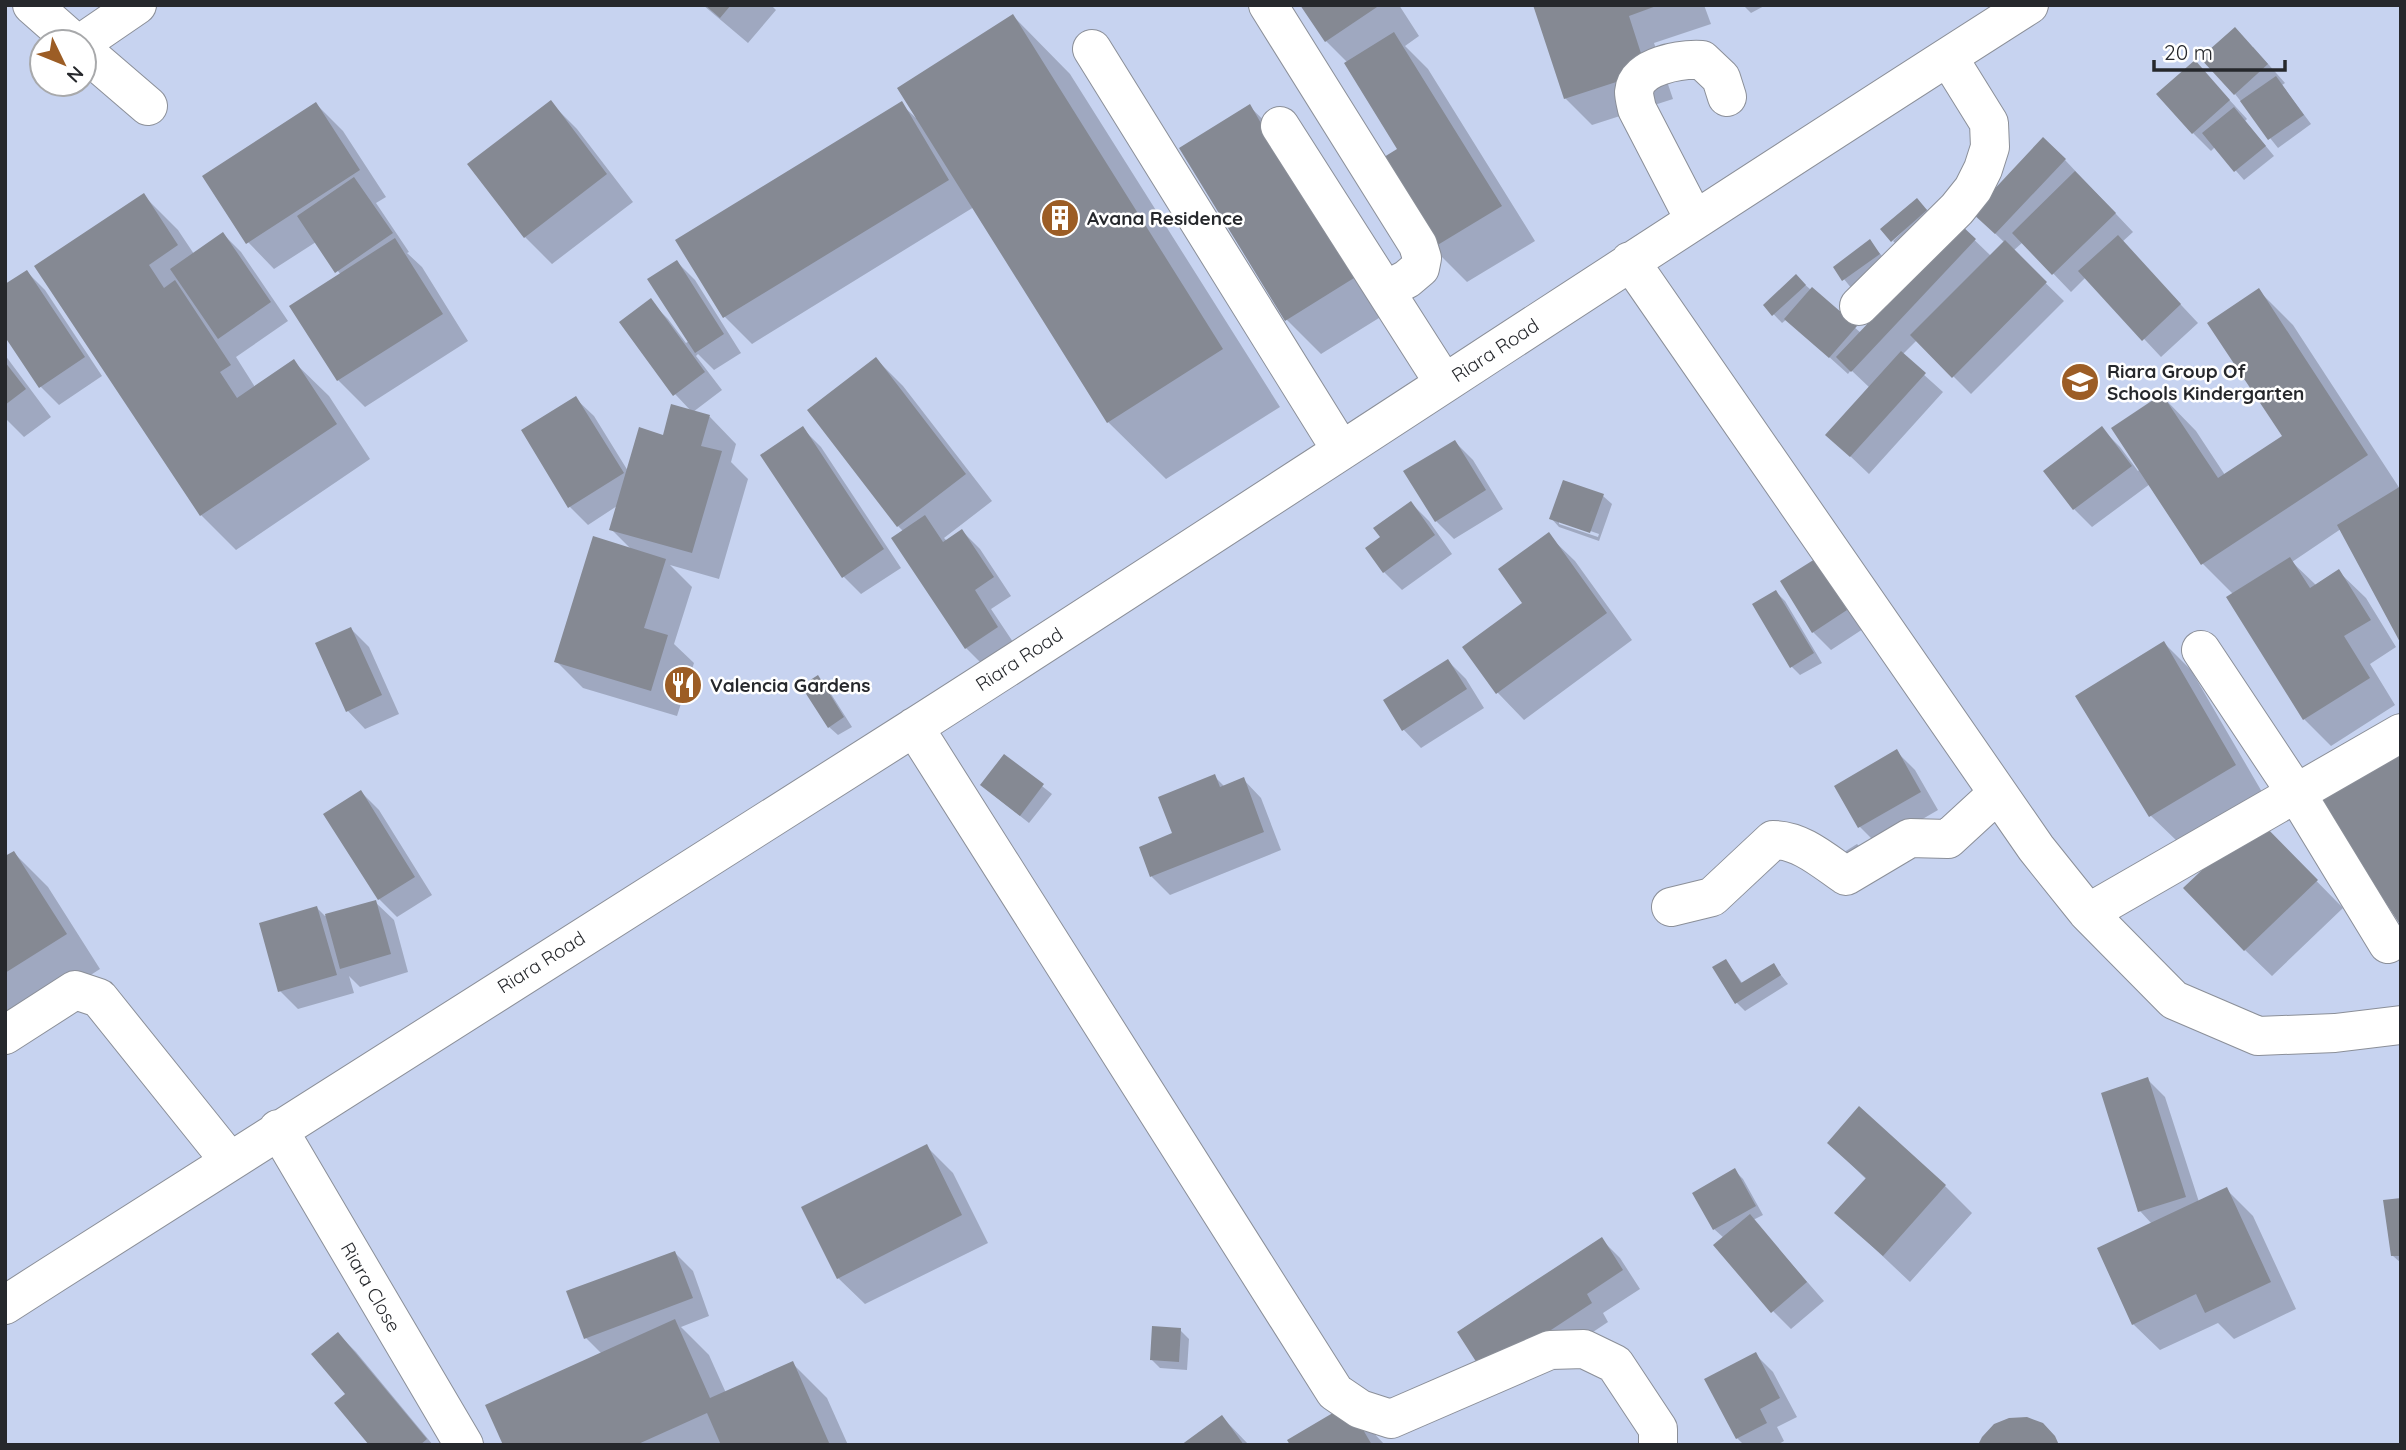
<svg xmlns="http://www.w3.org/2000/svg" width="2406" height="1450" font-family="Quicksand,sans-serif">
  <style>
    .green { fill: #c7d3f0; fill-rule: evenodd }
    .shadow { fill: #0003; fill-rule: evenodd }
    .building { fill: #858993 }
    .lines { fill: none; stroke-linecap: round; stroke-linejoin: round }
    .minor-casing { stroke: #8b8f98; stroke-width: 40 }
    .minor { stroke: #fff; stroke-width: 38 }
    .labels { text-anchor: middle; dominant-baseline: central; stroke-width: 5; stroke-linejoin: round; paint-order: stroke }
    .poi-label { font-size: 19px; font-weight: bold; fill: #26282c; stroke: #fff; text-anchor: start }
    .street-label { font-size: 19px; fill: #26282c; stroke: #fff }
  </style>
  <rect width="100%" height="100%" fill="#f6f9ff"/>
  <path class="green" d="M5,5H2401V1445H5ZM42,42H84V84H42Z"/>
  <path class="shadow" d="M703,5H771L776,10L748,43Z
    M1302,5H1399L1419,36L1405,46L1428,69L1535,241L1467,282L1433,248L1399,150L1348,63L1326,41Z
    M1535,5H1704L1711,24L1654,43L1673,99L1592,125L1565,98Z
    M1743,5H1766L1751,13Z
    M1013,16L1070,74L1280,407L1166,479L1108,422L974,207L752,344L725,317L678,240L901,104L916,118Z
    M2253,47L2285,83L2282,85L2311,124L2278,148L2235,94Z
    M2212,81L2247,119L2245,121L2274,156L2244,180L2215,147L2211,151L2193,133Z
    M551,103L577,129L633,202L552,264L525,237Z
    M316,104L343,131L386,197L376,203L409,252L407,253L422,267L468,341L365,407L338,380L341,275L316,242L274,269L248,242Z
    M1249,106L1284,140L1387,313L1321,354L1287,320L1182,149Z
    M2065,160L2133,232L2122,242L2198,323L2161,357L2086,277L2071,292L2023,242L2013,251L2064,301L1971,394L1917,340L1902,355L1943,392L1869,474L1828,435L1870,388L1851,370L1848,374L1787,319L1782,323L1765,305L1796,277L1861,333L1961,227L1991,256L2005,243L1974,213Z
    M143,195L178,230L194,254L223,234L241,252L288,321L236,357L255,387L294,362L329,396L370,459L236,550L201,515L37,267Z
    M1926,209L1935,220L1901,249L1893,241Z
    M1870,242L1888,263L1852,289L1835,268Z
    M677,262L695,280L741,353L714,370L698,354L696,356L722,390L693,412L710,417L736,444L731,462L748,479L719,579L670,565L692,587L674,644L694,663L677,716L583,688L556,661L632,550L611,529L617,506L588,525L570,507L575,398L594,416L628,471L692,412L675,394L650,301L668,319L686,343L689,341Z
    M27,272L45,290L102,376L59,405L41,387Z
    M2258,290L2293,325L2400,489L2292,562L2317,586L2339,572L2366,598L2396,647L2370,664L2395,705L2331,746L2304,719L2228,598L2233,594L2203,564L2150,484L2092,527L2074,509L2046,471L2102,429L2120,447L2138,471L2140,469L2162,396L2196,431L2225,475L2284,436Z
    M5,355L51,417L24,437L5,418Z
    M876,359L903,386L992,501L944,538L947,541L962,531L980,549L1011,596L991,609L1015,645L984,666L966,648L904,532L898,526Z
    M802,428L821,447L901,568L861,594L843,576Z
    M1455,442L1473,460L1503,509L1454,539L1436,521Z
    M1603,496L1612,504L1599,541L1559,527L1551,518ZM1559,520L1599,534L1598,537L1559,524Z
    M1411,503L1429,521L1452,554L1402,590L1384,572L1382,538Z
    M1548,535L1575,561L1632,640L1524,720L1498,693L1464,647L1524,603Z
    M1814,562L1863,629L1831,650L1813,632Z
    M1776,592L1785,601L1822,663L1800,675L1792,667Z
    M351,629L369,647L399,714L365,729L347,710Z
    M2164,643L2191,670L2262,792L2178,842L2151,816Z
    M1448,661L1466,679L1484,708L1421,748L1403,729Z
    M818,678L826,686L852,727L838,735L829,727Z
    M1897,752L1915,770L1938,810L1878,845L1860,827L1837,786Z
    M1004,756L1052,794L1029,823L991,793Z
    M1214,776L1225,787L1243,779L1261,798L1281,850L1170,895L1152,877L1141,848L1174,834Z
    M361,792L379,810L432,895L397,917L379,899Z
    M1857,844L1875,862L1841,854Z
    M2283,847L2343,908L2272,976L2245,950Z
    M14,853L48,887L100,969L5,1030V858Z
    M375,902L394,920L408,972L360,987L349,976L354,993L298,1009L280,991L317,908L325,916Z
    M1726,961L1743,984L1773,965L1788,984L1745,1011L1737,1003Z
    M2147,1079L2165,1097L2199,1202L2226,1189L2253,1216L2296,1309L2234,1339L2218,1323L2160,1350L2133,1324L2152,1224L2140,1211Z
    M1829,1143L1945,1186L1972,1213L1910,1282L1837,1213L1867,1180Z
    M926,1146L953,1173L988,1243L865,1304L838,1278Z
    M1735,1171L1743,1179L1763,1215L1753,1220L1824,1301L1791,1329L1773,1311L1724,1238L1714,1229Z
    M2401,1200V1263L2393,1256Z
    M1602,1240L1620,1258L1640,1289L1603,1313L1608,1322L1504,1391L1486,1373Z
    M675,1253L693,1271L709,1316L681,1327L709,1355L726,1393L792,1363L827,1398L848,1445H505L602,1354L586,1338L569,1292Z
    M1180,1330L1189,1339L1187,1370L1160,1368L1151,1359Z
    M338,1334L356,1352L433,1445H371L347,1394Z
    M1755,1354L1773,1372L1797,1417L1777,1427L1784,1441L1777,1445H1744L1737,1438Z
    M1348,1406L1385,1445H1292Z
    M1222,1417L1249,1445H1184Z"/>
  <path class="building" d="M705,5H731L720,18Z
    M1300,5H1380L1325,42Z
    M1533,5H1659L1629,16L1647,72L1564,99Z
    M1013,14L1223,349L1107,423L897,88Z
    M2235,27L2268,64L2234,95L2200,58Z
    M1394,32L1502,206L1431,249L1376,162L1397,149L1344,63Z
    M2195,60L2230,100L2192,134L2156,94Z
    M2276,76L2304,115L2268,140L2240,101Z
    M551,100L607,174L524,238L467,164Z
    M902,101L949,180L723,318L675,240Z
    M316,102L360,170L246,244L202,176Z
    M1250,104L1294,181L1354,278L1285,321L1179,148Z
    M2234,107L2266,146L2234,172L2202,133Z
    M2043,137L2066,159L1995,234L1972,213Z
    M2075,171L2116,213L2052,275L2012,233Z
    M354,177L393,233L335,273L297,216Z
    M144,193L178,245L149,265L164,288L175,280L231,365L220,372L237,398L294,359L337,424L200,516L34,266Z
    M1917,198L1927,210L1891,242L1880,229Z
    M1961,225L1976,239L1851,372L1836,357Z
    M223,232L271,302L218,339L170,269Z
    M2118,235L2181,304L2142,341L2078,271Z
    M395,238L443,314L337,381L289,306Z
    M1870,239L1880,254L1842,281L1833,267Z
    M2005,240L2047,282L1952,378L1910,335Z
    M677,260L724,334L695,353L647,279Z
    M27,270L85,357L39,388L5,337V284Z
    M1796,274L1806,285L1772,316L1763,305Z
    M1812,287L1857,326L1829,358L1784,319Z
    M2259,288L2368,455L2201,565L2111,428L2162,394L2218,478L2282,436L2207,323Z
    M651,298L705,372L673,396L619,322Z
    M1901,351L1926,373L1850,457L1825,435Z
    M876,357L966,474L897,527L807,410Z
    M5,362L26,389L5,405Z
    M576,396L624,473L568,508L521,430Z
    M671,404L710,415L701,446L722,451L692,553L609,530L639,427L663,435Z
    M803,426L884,549L842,578L760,455Z
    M2102,426L2132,466L2073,510L2043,471Z
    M1455,440L1486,490L1435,522L1403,471Z
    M1563,480L1604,494L1590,533L1549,519Z
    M2401,486V644L2337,525Z
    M1411,501L1435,535L1383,573L1365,548L1380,537L1373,528Z
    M925,515L943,542L962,529L994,577L975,590L998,627L965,649L891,538Z
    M1549,532L1607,613L1496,694L1462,647L1522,603L1498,569Z
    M593,536L666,559L644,628L668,635L651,691L554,662Z
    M2290,557L2310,588L2339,569L2371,620L2344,636L2370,678L2303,720L2226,597Z
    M1815,559L1847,610L1812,633L1780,581Z
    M1776,590L1814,653L1790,668L1752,604Z
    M351,627L382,695L346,712L315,643Z
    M2164,641L2236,765L2149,817L2075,696Z
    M1448,659L1467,689L1402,731L1383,700Z
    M818,675L844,717L828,728L801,686Z
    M1897,749L1921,792L1858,828L1834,786Z
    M2401,751V926L2316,796Z
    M1004,754L1044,784L1020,816L980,785Z
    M1215,774L1220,787L1244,777L1264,832L1150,877L1139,847L1172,833L1158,797Z
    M361,790L415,877L378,900L323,814Z
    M2257,818L2318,880L2244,951L2183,888Z
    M14,851L67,934L5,973V856Z
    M376,900L391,954L340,969L325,914Z
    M317,906L337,975L278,992L259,923Z
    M1726,959L1741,983L1774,963L1781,975L1735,1004L1712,967Z
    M2148,1077L2186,1197L2138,1212L2101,1093Z
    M1859,1106L1946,1185L1883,1256L1834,1213L1866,1178L1827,1143Z
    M927,1144L962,1215L837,1279L801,1207Z
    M1735,1168L1756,1206L1713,1230L1692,1193Z
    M2227,1187L2271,1282L2205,1313L2196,1294L2132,1325L2097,1248Z
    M2401,1198V1256H2391L2383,1200Z
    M1750,1214L1807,1282L1771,1313L1713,1245Z
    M1602,1237L1623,1270L1587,1294L1592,1303L1484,1374L1457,1332Z
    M675,1251L693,1298L584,1339L566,1291Z
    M675,1319L710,1398L793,1361L830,1445H721L707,1413L636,1445H503L485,1405Z
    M1152,1326L1181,1328L1179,1362L1150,1360Z
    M338,1332L427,1439L420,1445H369L334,1403L345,1394L311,1354Z
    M1756,1352L1780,1398L1760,1409L1767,1423L1736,1439L1704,1379Z
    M1348,1404L1372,1445H1290L1287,1440Z
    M1222,1415L1244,1445H1181Z
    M2027,1417L2043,1423L2055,1436L2059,1445H1978L1982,1437L1994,1424L2009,1418Z"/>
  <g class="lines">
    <defs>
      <path id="minor" d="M32,5L74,42
        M1268,5L1418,245L1422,258L1420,268L1407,279L1386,290
        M83,42L137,5
        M1092,49L1341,450
        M84,51L148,106
        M1280,126L1444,383
        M1694,219L1637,109C1636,104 1634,97 1634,92C1636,65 1682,59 1702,60L1721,78L1727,97
        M1630,261L2036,848L2088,913L2401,733
        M1859,306L1957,209L1973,189L1983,169L1990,147L1989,123L1948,57
        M2201,650L2296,793L2388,944
        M914,727L1335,1392L1360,1409L1391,1419L1550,1350L1584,1349L1615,1364L1658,1429V1445
        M1671,907L1712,897L1773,840C1801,840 1824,861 1846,876L1910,838L1948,839L1998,793
        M2088,913L2174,1000L2258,1036L2335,1033L2401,1025
        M5,1035L75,990L99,998L229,1160
        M278,1129L464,1445
        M5,1305C307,1111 611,920 913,728C1287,489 1655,243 2029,5"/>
    </defs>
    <use href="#minor" class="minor-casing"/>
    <use href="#minor" class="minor"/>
  </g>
  <defs>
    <symbol id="building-disc" viewBox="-11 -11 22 22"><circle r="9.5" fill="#9c5d25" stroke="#fff"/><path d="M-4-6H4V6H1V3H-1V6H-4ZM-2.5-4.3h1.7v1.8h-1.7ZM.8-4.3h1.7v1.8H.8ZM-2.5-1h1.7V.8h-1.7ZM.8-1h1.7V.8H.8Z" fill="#fff"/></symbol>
    <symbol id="school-disc" viewBox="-11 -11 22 22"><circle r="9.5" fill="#9c5d25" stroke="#fff"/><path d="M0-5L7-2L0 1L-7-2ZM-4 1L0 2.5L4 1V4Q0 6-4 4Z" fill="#fff"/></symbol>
    <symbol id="restaurant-disc" viewBox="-11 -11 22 22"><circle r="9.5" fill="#9c5d25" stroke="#fff"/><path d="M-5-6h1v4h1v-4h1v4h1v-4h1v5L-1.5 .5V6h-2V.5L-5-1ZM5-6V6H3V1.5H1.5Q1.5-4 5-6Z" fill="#fff"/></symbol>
  </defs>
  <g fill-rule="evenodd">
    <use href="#building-disc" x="1038" y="196" width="44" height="44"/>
    <use href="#school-disc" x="2058" y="360" width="44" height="44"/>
    <use href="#restaurant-disc" x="661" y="663" width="44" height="44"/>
  </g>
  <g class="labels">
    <g class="poi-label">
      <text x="1087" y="218">Avana Residence</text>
      <text x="2107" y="371">Riara Group Of<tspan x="2107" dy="22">Schools Kindergarten</tspan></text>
      <text x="710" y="685">Valencia Gardens</text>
    </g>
    <g class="street-label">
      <text transform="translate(1495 350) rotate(-33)">Riara Road</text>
      <text transform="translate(1019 659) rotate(-33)">Riara Road</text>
      <text transform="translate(541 962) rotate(-32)">Riara Road</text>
      <text transform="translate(371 1287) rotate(60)">Riara Close</text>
    </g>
  </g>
  <rect width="2406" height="1450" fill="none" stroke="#26282c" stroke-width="14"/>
  <g transform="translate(63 63) rotate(133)"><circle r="33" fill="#ffffff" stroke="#a8a9ab" stroke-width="2"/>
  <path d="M0-5L12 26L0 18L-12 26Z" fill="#9c5d25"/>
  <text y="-10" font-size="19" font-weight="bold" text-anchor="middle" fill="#26282c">N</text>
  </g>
  <path d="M2154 60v10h131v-10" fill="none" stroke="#26282c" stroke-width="3.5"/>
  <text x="2164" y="60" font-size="21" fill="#26282c" stroke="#ffffff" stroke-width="5" paint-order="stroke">20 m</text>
</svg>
